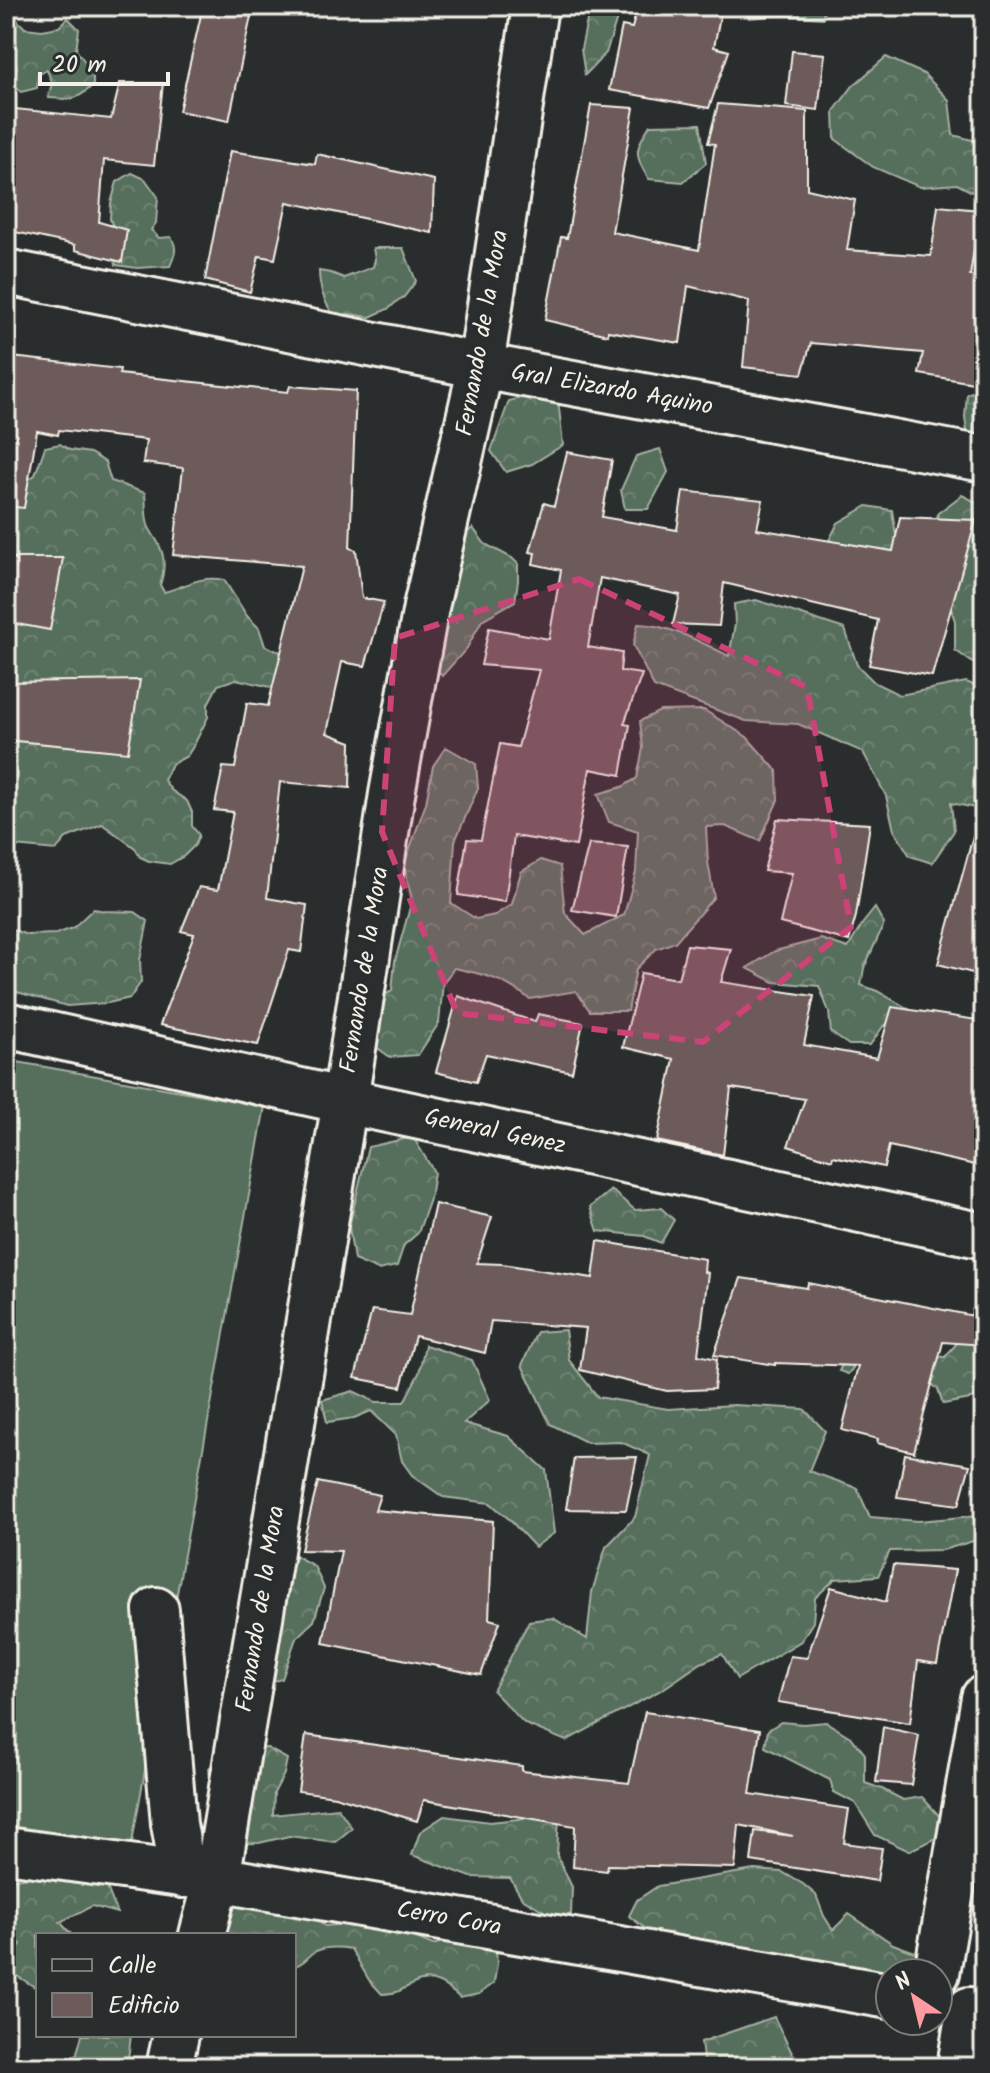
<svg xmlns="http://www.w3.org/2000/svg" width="990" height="2073" font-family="Kalam,sans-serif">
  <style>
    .grass { fill: #566e5c; stroke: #a5b0a2; stroke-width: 2 }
    .forest { fill: url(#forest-crowns); stroke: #a5b0a2; stroke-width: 2 }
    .building { fill: #6d5a5a; stroke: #f4f1e8; stroke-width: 2 }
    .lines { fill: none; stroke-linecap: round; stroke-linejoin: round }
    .minor-casing { stroke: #f4f1e8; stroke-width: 50 }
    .minor { stroke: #2a2d2e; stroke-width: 44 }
    .marked { fill: #cc4377; fill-opacity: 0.2; stroke: #cc4377; stroke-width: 6; stroke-dasharray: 16 10; stroke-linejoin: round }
    .labels { text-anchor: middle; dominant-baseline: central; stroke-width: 7; stroke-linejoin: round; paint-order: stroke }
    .street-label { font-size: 24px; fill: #f4f1e8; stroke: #2a2d2e }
  </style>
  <defs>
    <pattern id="forest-crowns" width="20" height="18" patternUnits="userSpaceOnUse" patternTransform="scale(2)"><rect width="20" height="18" fill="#566e5c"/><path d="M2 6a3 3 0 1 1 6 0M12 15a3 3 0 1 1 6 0" fill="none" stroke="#6f8373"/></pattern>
  </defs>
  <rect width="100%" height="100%" fill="#2a2d2e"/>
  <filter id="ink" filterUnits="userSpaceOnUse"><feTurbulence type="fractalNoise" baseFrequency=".0125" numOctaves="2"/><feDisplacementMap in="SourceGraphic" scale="16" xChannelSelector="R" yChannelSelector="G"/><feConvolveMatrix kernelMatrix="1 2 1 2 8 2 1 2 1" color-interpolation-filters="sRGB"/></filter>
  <g filter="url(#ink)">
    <path class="grass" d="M6,1060L265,1106L131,1848L6,1826Z"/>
    <path class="forest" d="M590,6H621L606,53L585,75L581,49Z
      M746,6H824L823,18L780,15L749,18Z
      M6,15L15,18L25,28L42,30L59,27L68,18L79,29L76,50L93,72V85C77,101 70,100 48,98L52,83L47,70L38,75L37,88L21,92L10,82L17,67L12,58L6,56Z
      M886,57L924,74L949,100L953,135L984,143V198L957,184L920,187L873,167L835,139L834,111L853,86Z
      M700,124L706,163L683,182L649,179C633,156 635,148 650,125Z
      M132,173L145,179L158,197L156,223L151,230L159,238L171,237C178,248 175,255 170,266L137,268L116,265L113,251L115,231L110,219L111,203L117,182Z
      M373,248H403L416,281L404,297L397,301L390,308L370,317L348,314L338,318C325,309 319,286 319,271L331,273L344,278L373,267L375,259Z
      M984,387V444L968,439L965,417L967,394Z
      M531,395L558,399L563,445L532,464L506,472L491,451L509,401Z
      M60,444L70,450L90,453L105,462L111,481L145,493C146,503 145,515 148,525C151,533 157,539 160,547C166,560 164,573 160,585L164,592C188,586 199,575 224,580L247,616L259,628L265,646L288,655L275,688L236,679L218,685L208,704V717L194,745L187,756L172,764L164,780L171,790L187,801L192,812V826L199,835L195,845L184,856L170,864L149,861L140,857L135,848L102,824L66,838L56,850L14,846L6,843V513L13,510L20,485L35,475L45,447Z
      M660,449L668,472L648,509H625L621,490L636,456Z
      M962,495L984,506V671L955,650V621L931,548L938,513Z
      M867,506L892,510L899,555L824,550L838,523Z
      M473,528L485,544L512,558L518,564V581L515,601L482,620L467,648L442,676L429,658L443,551Z
      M756,600L845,629L857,665L875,683L900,695L966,682L984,689V714L978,728C988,746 984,758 974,775L984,780V810L951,803L954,831L932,863L910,856L894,830L886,796L863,752L798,724L746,721L654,687L633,645L638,624C667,624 703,643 729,656L735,625L734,604Z
      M704,710L747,737L777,771L778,800L760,841L725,826L706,827L708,862L714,897L675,942L656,949L636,969L628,1011H590L576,991L530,999C502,979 488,975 454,968L443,983L439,1023L418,1055L390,1057L372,1044L373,1001L392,991L395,961L412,900L404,865L426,803L433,766L446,747L476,764L478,788L455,841L451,903L476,919L495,915L512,904L521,872L541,860L560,866L565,913L585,935L624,915L636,872L638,831L609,822L598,794L622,787L637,778L643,748L640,721L660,711Z
      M875,908L884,924L864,968L861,985L877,991L914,1012L902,1029L884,1025L870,1045H849L831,1033L829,1012L819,986L774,982L747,968L775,951L821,939L848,948L863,923Z
      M93,909L106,911L135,912L148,921L140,960L141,982L130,998L108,1003L67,1006L6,989V927L27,935L56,934L73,928Z
      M413,1137L434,1172L430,1199L418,1233L404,1245L397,1266L378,1270L354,1260L349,1227L368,1147Z
      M611,1190L635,1210L661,1208L674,1220L661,1243L644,1236L598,1231L590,1207Z
      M982,1289L984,1292V1393L976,1398L943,1404L938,1389L922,1377L857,1363L848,1374L839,1371L848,1352L945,1357L965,1334L973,1308Z
      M565,1330L569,1360L598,1397L668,1409L734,1405L804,1409L825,1431L809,1471L857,1488L870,1517L918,1521L974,1516L983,1538L943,1550L890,1551L878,1576L835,1579L815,1598L813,1622L801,1641L737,1679L722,1654L701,1663L663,1689L566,1741L525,1724L493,1691L529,1621L553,1618L587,1639L592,1592L606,1547L635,1517L650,1455L621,1442L588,1443L550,1424L522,1365L537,1332Z
      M425,1345L472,1360L490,1400L464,1423L508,1436L546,1470L554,1533L535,1547L509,1519L490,1503L443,1497L412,1475L402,1461L396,1435L371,1411L354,1418L327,1422L322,1400L353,1391L376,1402H404L419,1373Z
      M294,1555L314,1566L324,1588L314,1621L296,1638L282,1679L266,1683L276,1630L282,1621L261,1596L274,1573Z
      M781,1722L803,1724L826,1722L852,1738L865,1754V1783L882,1789L903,1800L922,1797L944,1821L938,1837L909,1851L875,1835L855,1803L834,1792L830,1780L765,1747L768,1730Z
      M267,1748L287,1759L284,1774L274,1793L273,1815L338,1808L352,1828L335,1842L289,1836L259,1843L221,1844L206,1831L204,1816L213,1808L209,1768L234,1749Z
      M559,1815L557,1856L572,1887L571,1915L549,1914L522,1898L510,1878L471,1877L412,1855L420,1832L444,1816L490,1822Z
      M98,1864L117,1913L92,1906L60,1922L72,1935H38V1989L6,1969V1951L7,1967L21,1944L6,1934V1891L14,1879L64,1873Z
      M754,1870L782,1872L803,1884L816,1895L824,1916L833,1930L849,1914L893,1944L926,1956V1973H890V1981L655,1936L629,1916L637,1900L658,1886Z
      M240,1900L312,1914L325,1926L345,1924L363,1929L383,1924L433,1945L452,1939L496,1947L497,1964L494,1983L479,1994L460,1998C447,1986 432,1974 413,1984C398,1991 401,1993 382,1994L369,1980L351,1949C339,1947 327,1946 316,1951C307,1956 305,1964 294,1966V1935H220L222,1906Z
      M774,2017L799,2067H704L701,2042Z
      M82,2035H131L127,2067H73Z"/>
    <path class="building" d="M203,6H212L251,16L229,121L179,111Z
      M638,6H722L714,47L729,51L709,108L609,90L622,26L632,28Z
      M792,51L825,54L818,110L786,106Z
      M120,83H163L154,165L104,160L99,222L127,230L122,262L75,250V245L6,230V108L111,119Z
      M718,104L807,111V189L855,200L847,250L931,256L938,206L980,210L970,276L984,278V358L980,384L919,374L923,353L811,343L802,374L743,367L749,301L688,286L680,343L608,331V335L545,320L561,237L567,238L591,105L634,108L612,232L699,250L715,144L708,143Z
      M230,151L315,164L317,154L434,180L432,233L287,202L275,259L259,256L250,292L205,280Z
      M12,357L120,369L119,374L288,392L290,386L356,391L350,548L356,550L362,598L384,602L365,666L342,662L327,733L351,742L350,788L280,782L267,898L307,905L301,952L289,950L258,1045L160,1025L194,934L181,931L199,887L218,890L233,812L214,810L223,767L235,768L247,703L268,706L302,566L173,555L183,468L143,463L146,440L59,430L58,435L37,431L24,508L6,506V413Z
      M567,452L612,460L602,517L677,530L683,491L763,500L757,529L893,551L900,517L976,520L932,676L869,665L878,620L724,583L719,626L673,624L680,595L600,578L588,647L622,653L620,671L642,674L624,724L630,725L621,775L590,769L576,846L514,836L505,902L458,895L467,839L481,840L500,744L518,747L539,670L481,665L489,628L549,639L561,570L533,564L535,553L530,552L544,503L554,506Z
      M11,558H63L50,630L6,622V579Z
      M140,680L128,752L6,740V682Z
      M777,819L870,824L856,916L849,941L780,923L792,873L764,871Z
      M973,836L984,837V976L938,964Z
      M589,844L628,847L616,917L572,910Z
      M687,945L731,949L721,982L814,996L804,1045L877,1058L892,1007L984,1021V1167L889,1146L884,1167L833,1156L832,1160L788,1146L805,1099L731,1088L723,1155L657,1141L674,1059L623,1047L641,973L678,979Z
      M458,996L535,1022L538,1014L583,1023L572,1072L486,1054L476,1082L436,1072Z
      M435,1204L492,1217L477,1263L502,1264L593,1278L598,1241L705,1259L704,1272L708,1273L698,1355L717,1359L714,1389L667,1391L580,1370L586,1328L491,1321L485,1353L415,1336L401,1387L355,1378L372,1310L410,1315Z
      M741,1278L807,1288L808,1283L984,1318V1345L943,1342L914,1452L877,1443L878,1439L842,1430L858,1366L775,1363V1365L714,1355Z
      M905,1454L970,1465L959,1505L897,1497Z
      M637,1457L626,1510L566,1509L574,1458Z
      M318,1482L380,1495L375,1510L493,1521L489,1619L500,1622L481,1675L323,1643L341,1551L301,1550Z
      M893,1565L955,1570L937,1664L918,1661L910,1723L778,1702L790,1656L807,1658L831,1587L886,1602Z
      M645,1712L760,1730L750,1794L849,1809L844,1843L882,1848L877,1881L751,1861L755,1831L793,1836L739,1825L735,1868L608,1865L607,1871L573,1867L575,1826L424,1800L417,1821L335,1796L298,1791L306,1735L522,1766V1771L629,1783Z
      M883,1727L919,1735L911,1785L876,1782Z"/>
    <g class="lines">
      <defs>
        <path id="minor" d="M6,272L481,366L984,459
          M6,1025L345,1101L984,1236
          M156,1610L174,1824L183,1875
          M6,1850L217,1879L890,1996
          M202,1935L217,1879L345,1101L392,794L426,607L481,366L535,6
          M937,1973L984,1698
          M169,2067L176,2035
          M960,2067L969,2010"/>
      </defs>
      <use href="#minor" class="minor-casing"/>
      <use href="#minor" class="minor"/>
    </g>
  </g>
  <path class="marked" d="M579,579L807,687L851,927L703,1042L457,1013L382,832L395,638Z"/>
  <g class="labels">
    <g class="street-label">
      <text transform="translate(483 333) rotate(-80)">Fernando de la Mora</text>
      <text transform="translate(612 390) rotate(10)">Gral Elizardo Aquino</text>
      <text transform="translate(365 970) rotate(-81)">Fernando de la Mora</text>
      <text transform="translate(495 1132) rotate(12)">General Genez</text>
      <text transform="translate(261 1609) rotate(-81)">Fernando de la Mora</text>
      <text transform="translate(449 1919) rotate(10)">Cerro Cora</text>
    </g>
  </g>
  <rect width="990" height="2073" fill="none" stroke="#2a2d2e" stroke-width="32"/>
  <rect x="16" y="16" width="958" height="2041" fill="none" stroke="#f4f1e8" stroke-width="3" filter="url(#ink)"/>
  <rect x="36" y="1933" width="260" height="104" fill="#2a2d2e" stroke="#7b7b78" stroke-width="2"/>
  <rect x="52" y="1959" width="40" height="12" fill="#2a2d2e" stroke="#7b7b78" stroke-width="2"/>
  <text x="108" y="1973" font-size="24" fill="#f4f1e8">Calle</text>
  <rect x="52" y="1993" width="40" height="24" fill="#6d5a5a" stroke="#7b7b78" stroke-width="2"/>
  <text x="108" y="2013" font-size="24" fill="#f4f1e8">Edificio</text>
  <g transform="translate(914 1997) rotate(325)"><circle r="38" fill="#2a2d2e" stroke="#7b7b78" stroke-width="2"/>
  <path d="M0-6L14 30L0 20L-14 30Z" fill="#ff9aa2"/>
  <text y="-12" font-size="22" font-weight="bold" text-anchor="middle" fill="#f4f1e8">N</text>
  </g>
  <path d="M40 72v12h128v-12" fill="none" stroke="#f4f1e8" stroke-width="4"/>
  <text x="52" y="72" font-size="24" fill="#f4f1e8" stroke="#2a2d2e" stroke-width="6" paint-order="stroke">20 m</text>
</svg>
